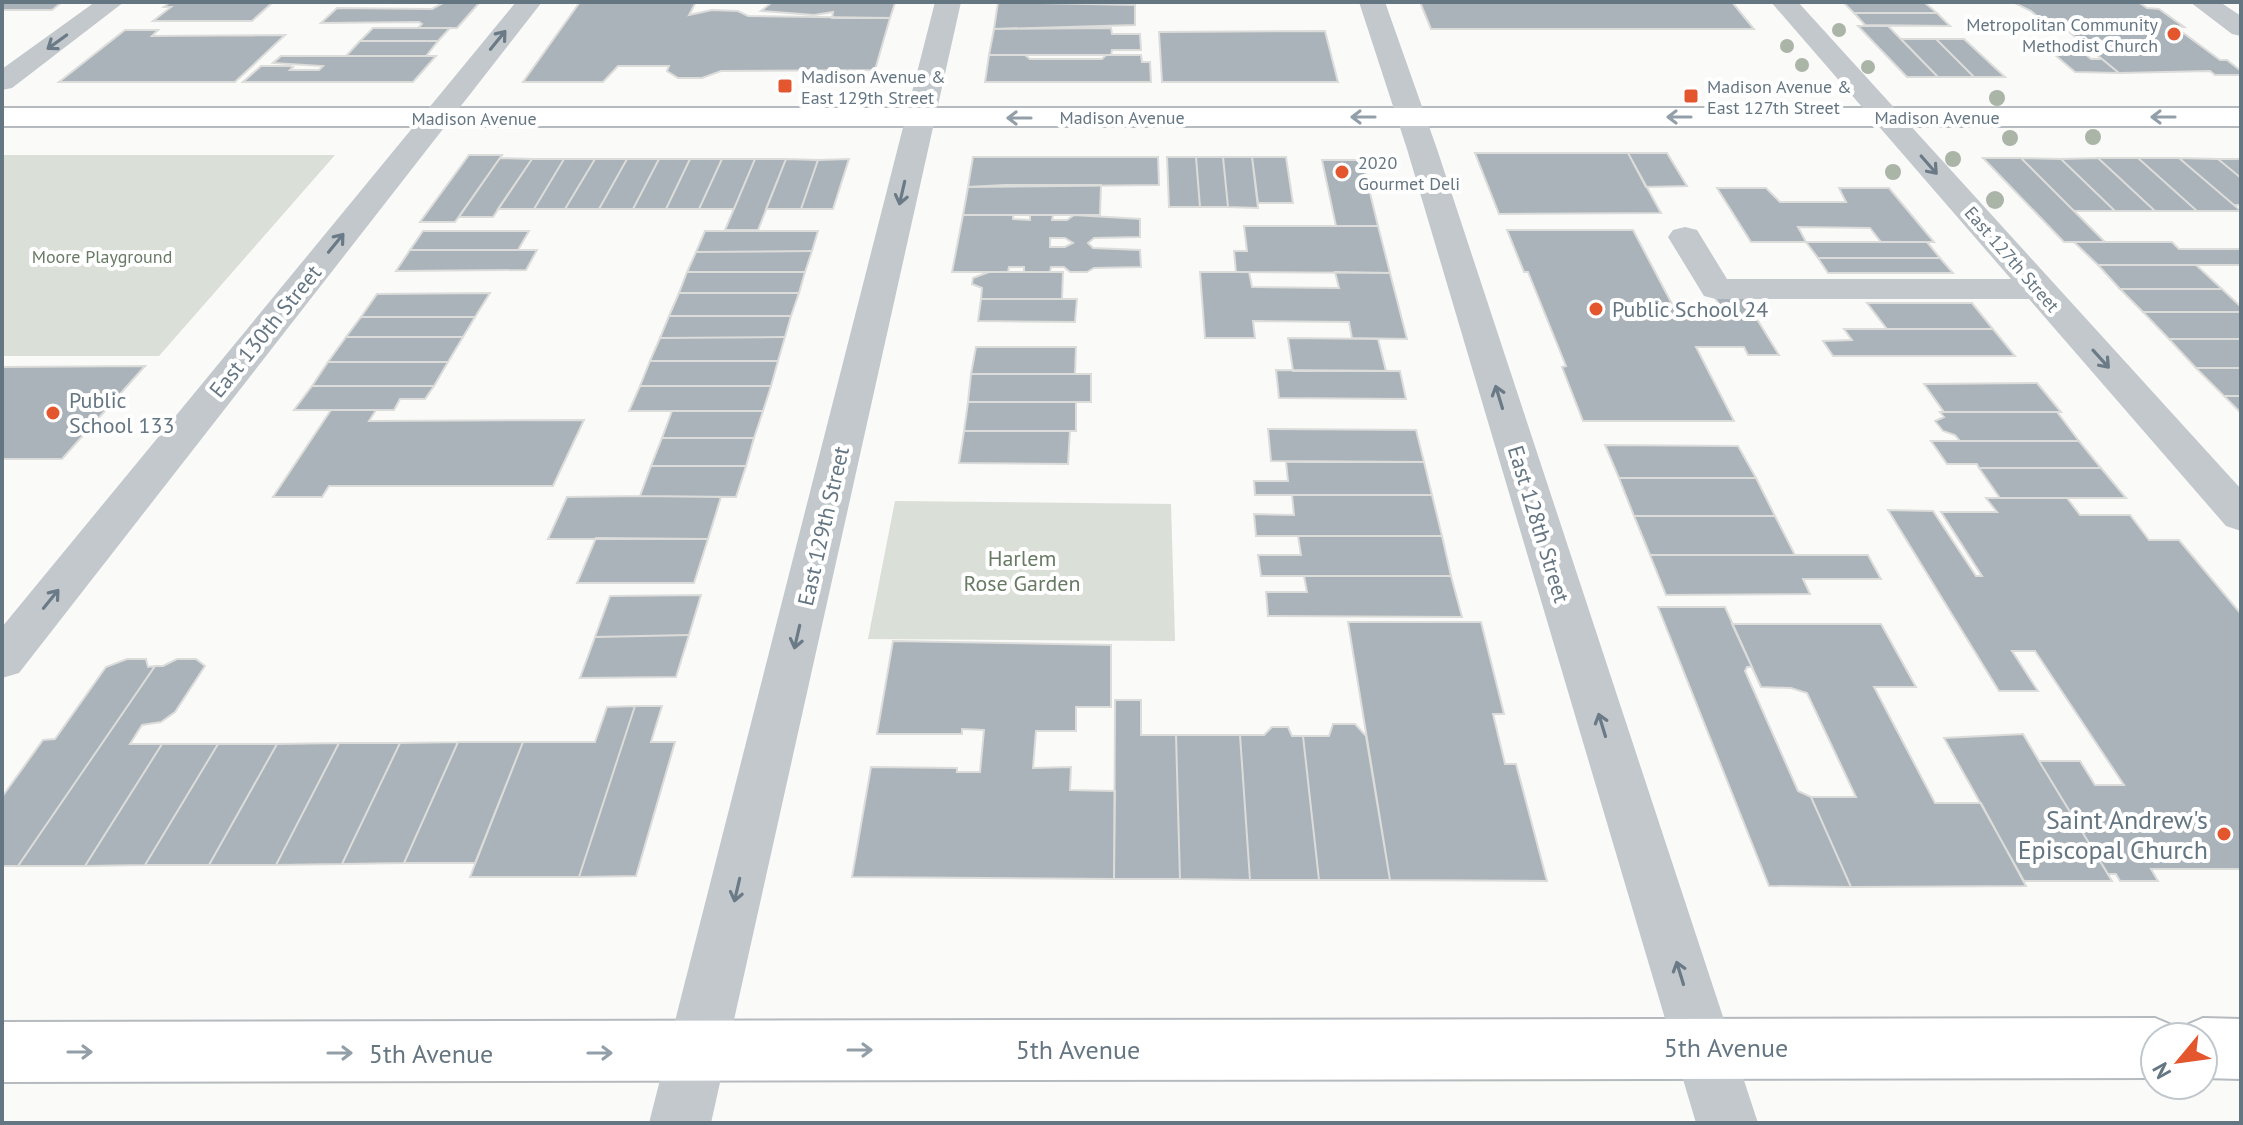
<svg xmlns="http://www.w3.org/2000/svg" width="2243" height="1125" font-family="'PT Sans',sans-serif">
  <style>
    .green { fill: #dadfd7 }
    .building { fill: #aab3b9; stroke: #dcdcda; stroke-width: 2; fill-rule: evenodd }
    .lines { fill: none; stroke-linecap: round; stroke-linejoin: round }
    .major-casing { stroke: #b5babe; stroke-width: 4 }
    .minor { fill: #c3c8cc; fill-rule: evenodd }
    .major { fill: #fff; fill-rule: evenodd }
    .tree { fill: #aab4a7 }
    .oneway { stroke: #6a7a87 }
    .oneway2 { stroke: #939fa8 }
    .poi-dot { fill: #e4572e; stroke: #fff; stroke-width: 3 }
    .labels { text-anchor: middle; dominant-baseline: central; stroke-width: 8; stroke-linejoin: round; paint-order: stroke }
    .far-poi-label { font-size: 18px; fill: #657683; stroke: #fff; text-anchor: start }
    .far-street-label { font-size: 18px; fill: #657683; stroke: #fff }
    .far-park-label { font-size: 18px; fill: #687a64; stroke: #fff }
    .poi-label { font-size: 22px; fill: #657683; stroke: #fff; text-anchor: start }
    .street-label { font-size: 22px; fill: #657683; stroke: #fff }
    .park-label { font-size: 22px; fill: #687a64; stroke: #fff }
    .near-poi-label { font-size: 26px; fill: #657683; stroke: #fff; text-anchor: end }
    .near-street-label { font-size: 26px; fill: #657683; stroke: #fff }
  </style>
  <rect width="100%" height="100%" fill="#fafaf8"/>
  <path class="green" d="M2,155H335L159,356H2Z
    M895,501L1171,504L1175,641L868,639Z"/>
  <path class="building" d="M2,2H62L52,10H2Z
    M170,2H273L252,21H153L171,7H164Z
    M480,2L457,28H418L422,24L419,22L321,23L337,8L432,9L443,3Z
    M580,2H696L689,15L712,10L738,11L748,16L890,18L875,70L721,71L702,78H678L667,71L669,66H618L603,82H523Z
    M998,2L1135,5V25L994,29Z
    M1420,2H1732L1754,29H1431Z
    M1843,2L1925,3L1937,13H1854Z
    M1994,2H2138L2147,8L2159,9L2184,27L2174,26L2220,60H2227L2241,71V75H2215L2210,71L2119,73L2063,27H2050L2031,11L2015,3Z
    M771,3H895L890,18H832L833,12L814,15L761,11Z
    M1854,13H1937L1950,26L1865,25Z
    M1858,26H1888L1938,77H1907Z
    M373,28H450L438,41H360Z
    M1111,28L1112,34H1140L1141,50H1112L1111,55H989L994,29Z
    M125,30H158L152,36L285,35L235,82H59Z
    M1325,31L1338,82H1162L1159,32Z
    M1901,39H1936L1974,77H1938Z
    M1936,39H1964L2005,77H1974Z
    M360,41H438L426,56H346Z
    M2041,43H2072L2091,59H2102L2119,73L2075,72Z
    M989,55H1025L1030,59H1102L1106,55H1141L1142,62H1150L1151,82H985Z
    M281,56H436L413,82H243L261,66H290L293,67L290,70H319L323,66L273,63Z
    M1475,153H1628L1661,213L1499,214Z
    M1628,153H1667L1687,186L1646,187Z
    M469,155H502L455,222H420Z
    M973,157H1158L1159,185L968,187Z
    M1167,157H1196L1200,207H1169Z
    M1196,157H1223L1228,207H1200Z
    M1223,157H1252L1258,208L1228,207Z
    M1252,157H1286L1293,203H1258Z
    M500,158L532,159L493,217H459Z
    M1983,158H2021L2105,242H2064Z
    M2021,158L2061,159L2115,211H2074Z
    M2098,158H2138L2197,211H2155Z
    M2098,158L2155,211H2115L2061,159Z
    M2138,158H2179L2241,211H2197Z
    M2179,158L2218,159L2241,178V205H2234Z
    M532,159H564L534,209H498Z
    M564,159H595L565,209H534Z
    M595,159H627L599,209H565Z
    M627,159H659L633,209H599Z
    M659,159H690L666,209H633Z
    M690,159H722L699,209H666Z
    M722,159H755L734,209H699Z
    M755,159H786L758,230H725Z
    M786,159L818,160L801,209H766Z
    M849,159L833,209H801L818,160Z
    M2218,159H2241V178Z
    M1322,160H1362L1378,226H1336Z
    M1005,185H1101L1100,215H963L968,187Z
    M1717,188H1766L1780,202H1846L1839,188H1889L1934,242H1881L1870,228L1798,227L1806,242H1751Z
    M963,215H1013V219L1030,220V215H1053L1052,220H1067L1074,215L1140,219V237L1094,238L1088,243L1093,248L1140,250L1141,267L1094,268L1087,272H1070L1064,267H1051L1050,272H1024V267H1009L1008,272H952ZM1050,238H1065L1073,243L1065,247H1050Z
    M1244,226H1378L1390,273L1236,272L1234,251H1247Z
    M1507,230H1633L1672,304H1719L1715,298H1744L1779,355H1748L1744,347H1696L1734,421H1583L1562,367L1566,366L1528,272H1524Z
    M423,231H529L518,250H410Z
    M705,231H818L812,251L696,252Z
    M1806,242H1927L1940,258H1818Z
    M2074,242H2172L2179,249H2241V265H2098Z
    M410,250H537L526,270L396,271Z
    M812,251L805,272H687L696,252Z
    M1818,258H1940L1953,273H1828Z
    M2098,265H2196L2222,289H2120Z
    M687,272H805L799,293H679Z
    M989,272H1063L1062,299H981L982,288L972,284L973,278Z
    M1200,272H1249L1252,287L1339,288L1335,272L1390,273L1407,339L1352,338L1349,322L1253,321L1255,338H1205Z
    M2120,289H2222L2241,307V312H2143Z
    M490,293L475,317H361L377,294Z
    M679,293H799L791,316H669Z
    M981,299H1077L1075,322L978,321Z
    M1867,303H1972L1993,329H1887Z
    M2143,312H2241V339H2169Z
    M669,316H791L785,337L660,338Z
    M361,317H475L463,337H346Z
    M1844,329H1993L2015,356H1833L1823,341L1852,340Z
    M346,337H463L448,362H328Z
    M785,337L778,361H650L660,338Z
    M1288,338L1378,339L1386,371H1293Z
    M2169,339H2241V368H2196Z
    M976,347H1076L1075,374H971Z
    M650,361H778L771,386H640Z
    M328,362H448L434,386H312Z
    M145,366L62,459H2V367Z
    M2196,368H2241V396H2224Z
    M1276,370L1400,371L1406,399L1279,398Z
    M971,374H1091V402H968Z
    M2037,383L2061,412H1944L1924,384Z
    M312,386H434L425,399H400L394,410H294Z
    M640,386H771L763,411H629Z
    M2224,396H2241V413Z
    M968,402H1076V431H964Z
    M331,410H376L369,421L584,420L553,486H329L322,497H273Z
    M672,411H763L754,438H662Z
    M1940,412H2057L2079,441H1960L1955,435L1943,431L1935,421L1944,417Z
    M1268,429L1416,430L1424,462L1271,461Z
    M964,431H1070L1068,464L959,463Z
    M662,438H754L746,466H651Z
    M1931,441H2079L2101,468H1979L1977,464H1947Z
    M1605,445L1738,446L1756,478H1619Z
    M1286,462H1424L1432,495H1255L1254,481H1288Z
    M651,466H746L736,497L640,496Z
    M1979,468H2101L2126,498H2000Z
    M1619,478H1756L1775,516H1634Z
    M1292,495H1432L1442,536H1256L1254,514L1294,515Z
    M567,497L640,496L721,497L708,539H548Z
    M1986,498H2067L2080,515H2130L2149,540H2179L2241,614V869H2151L2158,881H2120L2116,874H2108L2039,761H2080L2095,785H2124L2035,651H2012L2038,691H1999L1888,510L1933,511L1976,576H1982L1941,512H1997Z
    M1634,516H1775L1795,555H1650Z
    M1298,536H1442L1451,576H1261L1258,555H1301Z
    M596,538L708,539L694,583H577Z
    M1650,555H1868L1881,579H1803L1810,594L1666,595Z
    M1304,576H1451L1462,617L1268,616L1266,592H1307Z
    M701,595L689,635L595,637L610,596Z
    M1658,607H1725L1752,667H1747L1745,671L1798,791L1811,797L1851,887L1769,886Z
    M1348,622H1481L1504,714H1493L1505,764H1516L1547,881L1390,880Z
    M1732,624H1881L1916,687H1874L1935,803H1981L2026,886L1851,887L1811,797H1856L1807,693L1791,688L1761,687Z
    M689,635L676,677L580,678L595,637Z
    M893,641L1111,645V707H1076V731H1036L1033,768L1071,767L1070,790L1115,791L1114,879L852,877L871,767L957,768V772H980L984,730L962,729V734H877Z
    M127,659H146L148,667L155,666L18,866H2V797L43,740L55,739L106,667Z
    M177,659H196L205,666L175,712L161,722L142,725L130,744H162L85,866H18L155,666H163Z
    M1115,700H1141V735H1176L1180,879H1114Z
    M635,706L579,877H470L523,742H595L607,707Z
    M635,706H662L651,742H675L636,876L579,877Z
    M1333,724H1355L1366,736L1390,880H1319L1303,736H1329Z
    M1272,727H1288L1292,736H1303L1319,880H1250L1240,735H1264Z
    M2023,734L2039,761L2112,881H2024L1944,738Z
    M1176,735H1240L1250,880L1180,879Z
    M458,742H523L475,863H404Z
    M458,742L404,863L342,864L400,743Z
    M339,743H400L342,864L276,865Z
    M339,743L276,865H209L277,744Z
    M162,744H218L145,865L85,866Z
    M218,744H277L209,865H145Z"/>
  <g class="lines">
    <defs>
      <path id="major" d="M2,108H2241V126H2Z
        M2155,1018L2176,1027L2179,1033L2182,1027L2203,1018L2241,1019V1079L2203,1078V1037H2155V1078L2,1082V1022Z"/>
    </defs>
    <use href="#major" class="major-casing"/>
    <path class="minor" d="M95,2H124L12,88L2,90V69Z
      M516,2H542L19,673L2,678V627Z
      M935,2H961L711,1123H649Z
      M1359,2H1385L1437,149L1758,1123H1696L1407,149Z
      M1771,2H1798L2241,489V531L2226,526L2029,299H1716L1704,296L1668,237L1673,230L1685,227L1697,230L1727,279H2011Z
      M2190,2H2220L2241,16V36L2232,34Z"/>
    <use href="#major" class="major"/>
  </g>
  <g class="tree">
    <circle cx="1839" cy="30" r="7"/>
    <circle cx="1787" cy="46" r="7"/>
    <circle cx="1802" cy="65" r="7"/>
    <circle cx="1868" cy="67" r="7"/>
    <circle cx="1997" cy="98" r="8"/>
    <circle cx="2093" cy="137" r="8"/>
    <circle cx="2010" cy="138" r="8"/>
    <circle cx="1953" cy="159" r="8"/>
    <circle cx="1893" cy="172" r="8"/>
    <circle cx="1995" cy="200" r="9"/>
  </g>
  <defs><path id="oneway-shaft" d="M-6 0H5M1.5-3L5.5 0L1.5 3" fill="none" stroke-width="1.6" stroke-linecap="round" stroke-linejoin="round" transform="scale(2)"/></defs>
  <g class="oneway">
    <use href="#oneway-shaft" transform="translate(498 40) rotate(-51)"/>
    <use href="#oneway-shaft" transform="translate(57 42) rotate(144)"/>
    <use href="#oneway-shaft" transform="translate(1929 165) rotate(49)"/>
    <use href="#oneway-shaft" transform="translate(902 193) rotate(103)"/>
    <use href="#oneway-shaft" transform="translate(336 243) rotate(-51)"/>
    <use href="#oneway-shaft" transform="translate(2101 359) rotate(48)"/>
    <use href="#oneway-shaft" transform="translate(1499 397) rotate(-107)"/>
    <use href="#oneway-shaft" transform="translate(51 599) rotate(-51)"/>
    <use href="#oneway-shaft" transform="translate(797 637) rotate(103)"/>
    <use href="#oneway-shaft" transform="translate(1602 725) rotate(-107)"/>
    <use href="#oneway-shaft" transform="translate(737 890) rotate(103)"/>
    <use href="#oneway-shaft" transform="translate(1680 973) rotate(-107)"/>
  </g>
  <g class="oneway2">
    <use href="#oneway-shaft" transform="translate(1363 117) rotate(180)"/>
    <use href="#oneway-shaft" transform="translate(1679 117) rotate(180)"/>
    <use href="#oneway-shaft" transform="translate(2163 117) rotate(-180)"/>
    <use href="#oneway-shaft" transform="translate(1019 118) rotate(180)"/>
    <use href="#oneway-shaft" transform="translate(860 1050)"/>
    <use href="#oneway-shaft" transform="translate(80 1052)"/>
    <use href="#oneway-shaft" transform="translate(340 1053)"/>
    <use href="#oneway-shaft" transform="translate(600 1053)"/>
  </g>
  <g class="poi-dot">
    <circle cx="2174" cy="34" r="8"/>
    <rect x="777" y="78" width="16" height="16" rx="4"/>
    <rect x="1683" y="88" width="16" height="16" rx="4"/>
    <circle cx="1342" cy="172" r="8"/>
    <circle cx="1596" cy="309" r="8"/>
    <circle cx="53" cy="413" r="8"/>
    <circle cx="2224" cy="834" r="8"/>
  </g>
  <g class="labels">
    <g class="far-poi-label">
      <text x="2158" y="24" text-anchor="end">Metropolitan Community<tspan x="2158" dy="21">Methodist Church</tspan></text>
      <text x="801" y="76">Madison Avenue &amp;<tspan x="801" dy="21">East 129th Street</tspan></text>
      <text x="1707" y="86">Madison Avenue &amp;<tspan x="1707" dy="21">East 127th Street</tspan></text>
      <text x="1358" y="162">2020<tspan x="1358" dy="21">Gourmet Deli</tspan></text>
    </g>
    <g class="far-street-label">
      <text x="1122" y="117">Madison Avenue</text>
      <text x="1937" y="117">Madison Avenue</text>
      <text x="474" y="118">Madison Avenue</text>
      <text transform="translate(2012 259) rotate(49)">East 127th Street</text>
    </g>
    <g class="far-park-label">
      <text x="102" y="256">Moore Playground</text>
    </g>
    <g class="poi-label">
      <text x="1612" y="309">Public School 24</text>
      <text x="69" y="400">Public<tspan x="69" dy="25">School 133</tspan></text>
    </g>
    <g class="street-label">
      <text transform="translate(265 331) rotate(-51)">East 130th Street</text>
      <text transform="translate(1539 524) rotate(73)">East 128th Street</text>
      <text transform="translate(823 526) rotate(-77)">East 129th Street</text>
    </g>
    <g class="park-label">
      <text x="1022" y="558">Harlem<tspan x="1022" dy="25">Rose Garden</tspan></text>
    </g>
    <g class="near-poi-label">
      <text x="2208" y="819">Saint Andrew's<tspan x="2208" dy="30">Episcopal Church</tspan></text>
    </g>
    <g class="near-street-label">
      <text x="1726" y="1047">5th Avenue</text>
      <text x="1078" y="1049">5th Avenue</text>
      <text x="431" y="1053">5th Avenue</text>
    </g>
  </g>
  <rect width="2243" height="1125" fill="none" stroke="#657683" stroke-width="8"/>
  <g transform="translate(2179 1061) rotate(241)"><circle r="38" fill="#ffffff" stroke="#c1c8cd" stroke-width="2"/>
  <path d="M0-6L14 30L0 20L-14 30Z" fill="#e4572e"/>
  <text y="-12" font-size="22" font-weight="bold" text-anchor="middle" fill="#657683">N</text>
  </g>
</svg>
